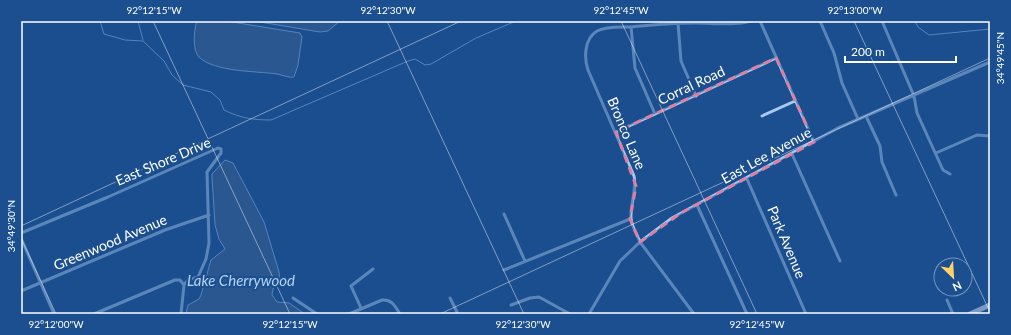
<svg xmlns="http://www.w3.org/2000/svg" width="1011" height="335" font-family="Lato,sans-serif">
  <style>
    .water { fill: #3c6290; stroke: #9cc4f0 }
    .lines { fill: none; stroke-linecap: round; stroke-linejoin: round }
    .stream { stroke: #9cc4f0; stroke-width: 1 }
    .minor { stroke: #a9c9ee; stroke-width: 3 }
    .primary { stroke: #f0f6ff; stroke-width: 5 }
    .marked { fill: none; stroke: #dd80a5; stroke-width: 3; stroke-dasharray: 8 5; stroke-linejoin: round }
    .ticks { fill: none; stroke: #fff; stroke-width: 1; stroke-opacity: 0.45 }
    .labels { text-anchor: middle; dominant-baseline: central; stroke-width: 4; stroke-linejoin: round; paint-order: stroke }
    .street-label { font-size: 14px; fill: #fff; stroke: #1b4f8f }
    .water-label { font-size: 15px; font-style: italic; fill: #b5d3f5; stroke: #1b4f8f }
    .neatline { fill: none; stroke: #fff; stroke-width: 1.5 }
    .ticks-label { font-size: 10px; text-anchor: middle; fill: #fff }
  </style>
  <rect width="100%" height="100%" fill="#1b4f8f"/>
  <path class="water" d="M197,21H226L300,33L302,37L298,65L294,77C289,78 282,75 277,74C256,71 214,72 199,57C192,50 194,29 197,21Z
    M254,21H340L328,31L320,32Z
    M225,160L233,163L264,222L279,272L280,280L273,289L272,295L277,302L289,303L305,314H186L188,305L199,299L201,295L211,260L225,249L219,239L215,225L212,177V174Z"/>
  <g class="lines">
    <path class="stream" d="M100,21L104,34L125,40L143,41L164,61L172,75L183,85L211,92L220,100L224,110C240,118 253,120 271,120L408,61L415,59L425,65L431,64L476,38L516,21
      M138,21L143,40
      M915,21L918,27L929,35L990,29"/>
    <path class="minor" d="M760,21L814,142
      M820,21L834,53L842,83L858,119
      M882,21L914,96L917,113L943,170L950,174
      M678,23L681,61L696,96
      M631,27L635,68L655,114
      M762,116L795,101
      M866,116L880,146L882,162L896,195
      M616,132L776,58
      M936,153L977,135L990,136
      M792,154L840,261
      M747,179L806,314
      M697,205L747,314
      M504,214L525,261
      M21,233L108,197L218,148L221,149V153L207,172L209,243L206,259L198,277L188,280L184,285L181,314
      M21,238L54,314
      M504,270L630,219
      M21,291L165,230L209,215
      M293,298L317,314
      M450,298L458,314
      M947,300L953,314
      M511,305L530,298L539,297L570,314
      M361,308L351,286L373,269
      M94,314L175,280H180L184,285
      M349,314L382,300C392,299 395,306 400,314
      M589,314L620,261L640,242L672,218L838,128L990,62
      M694,314L640,242C637,235 631,225 631,218C630,203 637,191 634,176L588,70C584,58 584,39 597,31C606,26 620,27 630,27C651,25 672,23 694,23C713,23 732,26 752,21"/>
    <path class="primary" d="M970,314L990,305"/>
  </g>
  <path d="M0 0H1011V335H0ZM776,58L814,142L681,213L640,242L630,219L636,186L616,132Z" fill="#1b4f8f" fill-opacity=".55" fill-rule="evenodd"/>
  <path class="marked" d="M776,58L814,142L681,213L640,242L630,219L636,186L616,132Z"/>
  <path class="ticks" d="M153,21L290,314M387,21L524,314M621,21L757,314M854,21L990,312M21,226L461,21M21,238L56,314M440,314L990,58"/>
  <g class="labels">
    <g class="street-label">
      <text transform="translate(691 85) rotate(-25)">Corral Road</text>
      <text transform="translate(627 133) rotate(67)">Bronco Lane</text>
      <text transform="translate(766 155) rotate(-29)">East Lee Avenue</text>
      <text transform="translate(163 161) rotate(-23)">East Shore Drive</text>
      <text transform="translate(110 242) rotate(-23)">Greenwood Avenue</text>
      <text transform="translate(787 242) rotate(67)">Park Avenue</text>
    </g>
    <g class="water-label">
      <text x="241" y="280">Lake Cherrywood</text>
    </g>
  </g>
  <rect width="1011" height="335" fill="none" stroke="#1b4f8f" stroke-width="44"/>
  <g transform="translate(953 277) rotate(155)"><circle r="19" fill="#1b4f8f" stroke="#7695bc"/>
  <path d="M0-3L7 15L0 10L-7 15Z" fill="#ffd166"/>
  <text y="-6" font-size="11" font-weight="bold" text-anchor="middle" fill="#ffffff">N</text>
  </g>
  <path d="M845 56v6h111v-6" fill="none" stroke="#ffffff" stroke-width="2"/>
  <text x="851" y="56" font-size="12" fill="#ffffff" stroke="#1b4f8f" stroke-width="3" paint-order="stroke">200 m</text>
  <rect x="22" y="22" width="967" height="291" class="neatline"/>
  <g class="ticks-label">
    <text x="154" y="14">92°12'15"W</text>
    <text x="388" y="14">92°12'30"W</text>
    <text x="621" y="14">92°12'45"W</text>
    <text x="855" y="14">92°13'00"W</text>
    <text transform="translate(1000 58) rotate(-90)" y="4">34°49'45"N</text>
    <text transform="translate(11 226) rotate(-90)" y="4">34°49'30"N</text>
    <text x="56" y="328">92°12'00"W</text>
    <text x="290" y="328">92°12'15"W</text>
    <text x="523" y="328">92°12'30"W</text>
    <text x="757" y="328">92°12'45"W</text>
  </g>
</svg>
